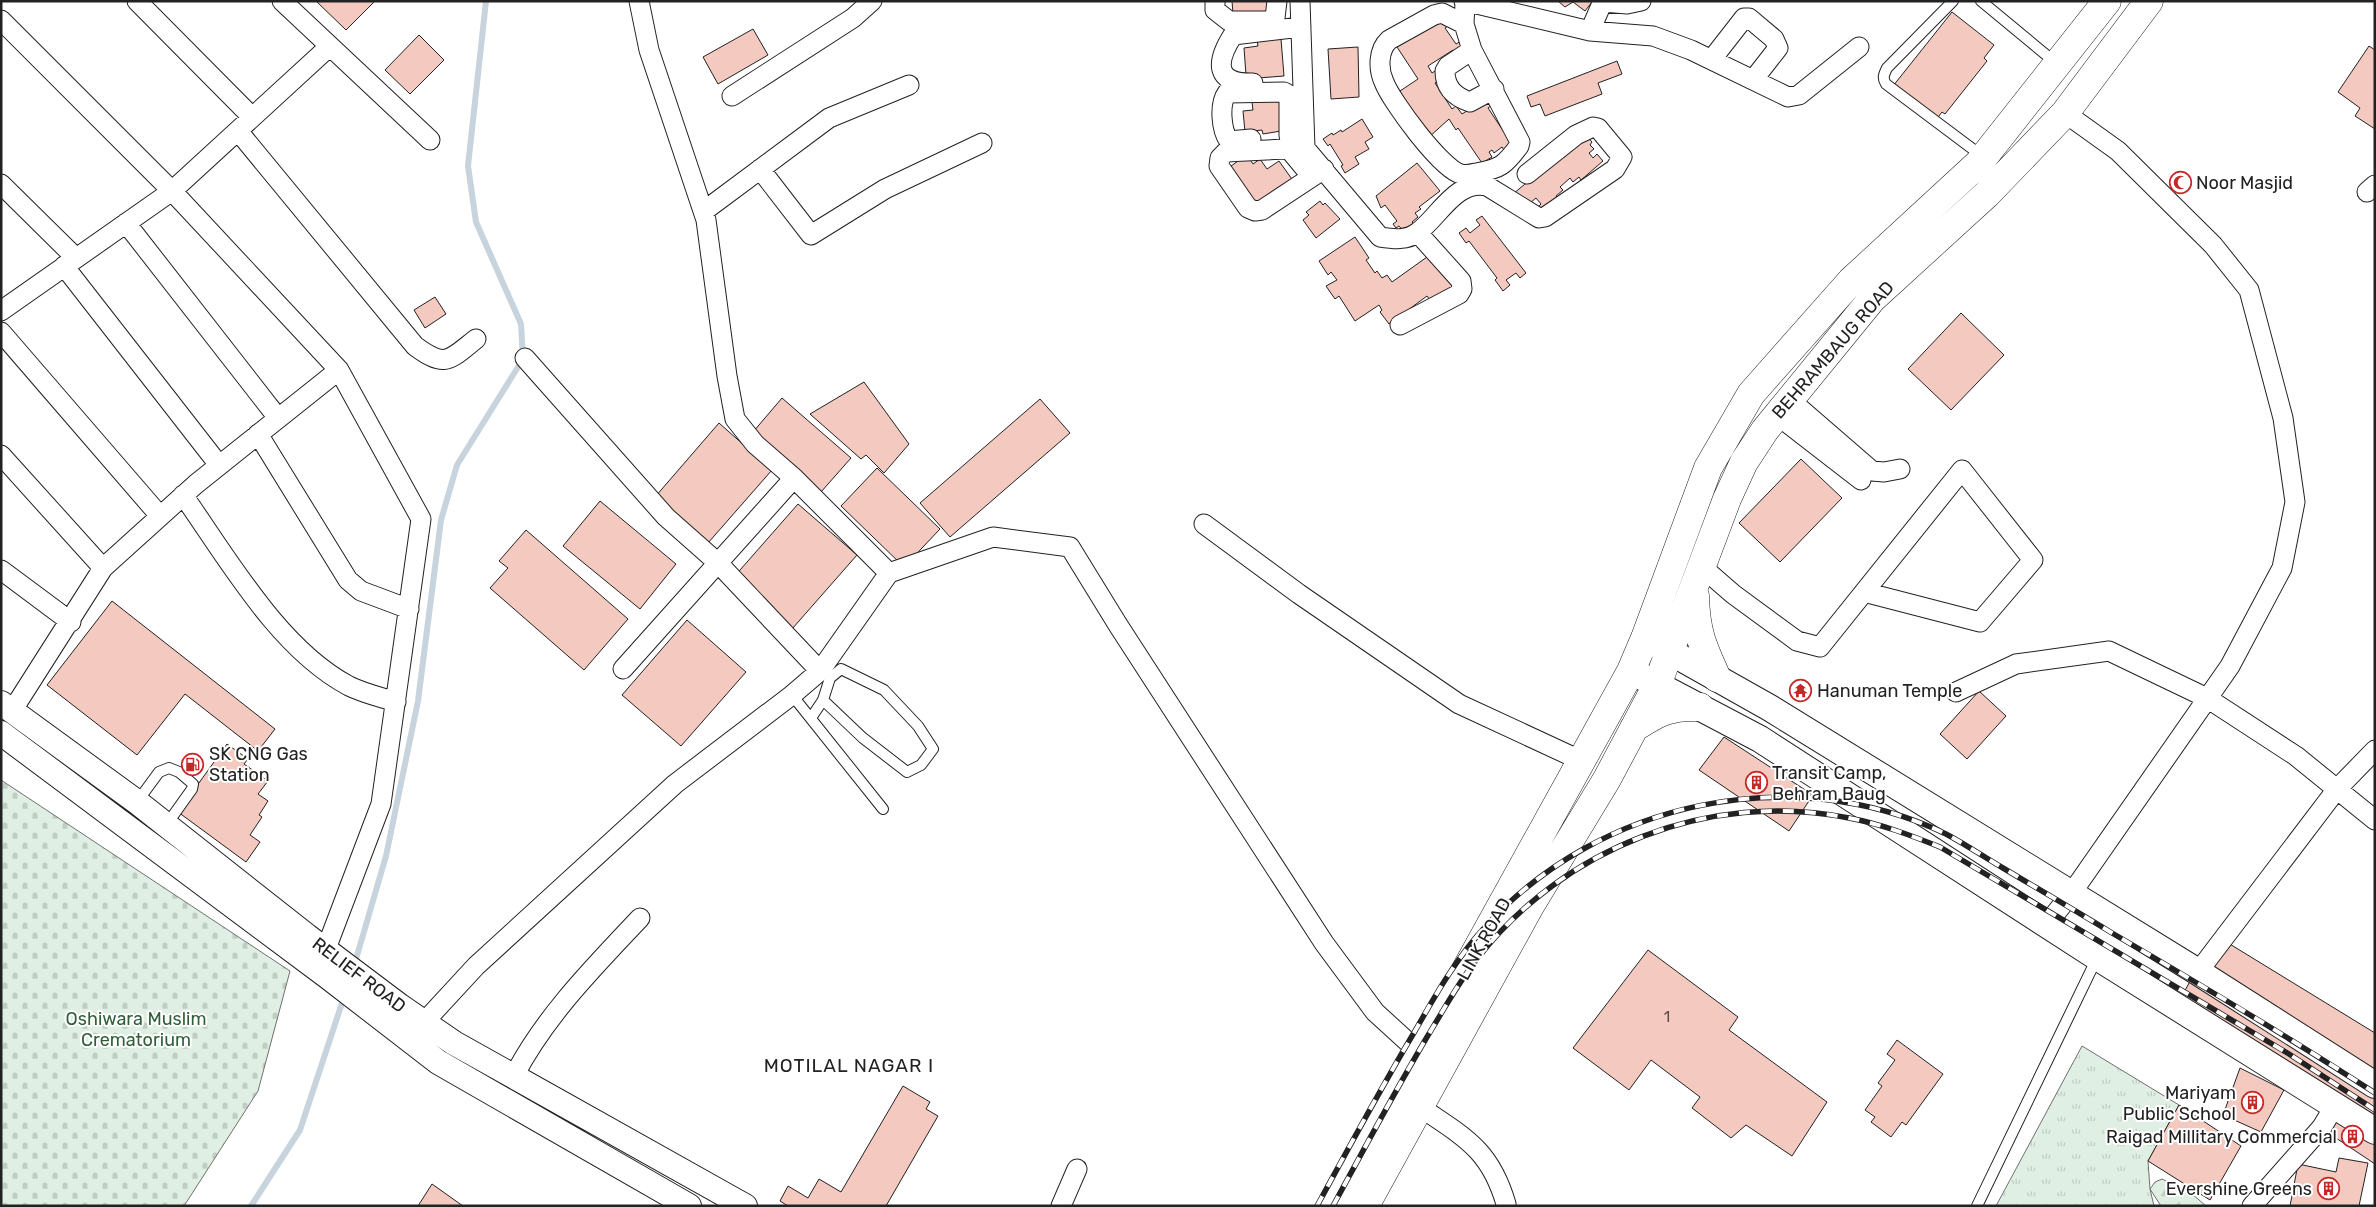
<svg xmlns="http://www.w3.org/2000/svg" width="2376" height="1207" font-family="Rubik,sans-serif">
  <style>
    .forest { fill: url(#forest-firs); stroke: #6f6f6f }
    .cemetery { fill: url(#cemetery-stones); stroke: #6f6f6f }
    .park { fill: url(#park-tufts); stroke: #6f6f6f }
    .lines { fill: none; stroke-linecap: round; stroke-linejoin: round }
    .stream { stroke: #c7d3dd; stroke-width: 6 }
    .building { fill: #f3c9c0; stroke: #222 }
    .service-casing { stroke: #222; stroke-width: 12 }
    .minor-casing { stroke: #222; stroke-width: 21 }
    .tertiary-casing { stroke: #222; stroke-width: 26 }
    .secondary-casing { stroke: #222; stroke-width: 28 }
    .primary-casing { stroke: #222; stroke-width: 29 }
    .service { stroke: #fff; stroke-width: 10 }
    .minor { stroke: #fff; stroke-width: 19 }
    .tertiary { stroke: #fff; stroke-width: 24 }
    .secondary { stroke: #fff; stroke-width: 26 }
    .primary { stroke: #fff; stroke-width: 28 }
    .rail-casing { stroke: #222; stroke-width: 5.5 }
    .rail { stroke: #fff; stroke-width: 4; stroke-dasharray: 11; stroke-linecap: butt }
    .labels { text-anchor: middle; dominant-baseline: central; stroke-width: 4; stroke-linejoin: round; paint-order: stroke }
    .number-label { font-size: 15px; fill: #564c4a }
    .poi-label { font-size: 18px; fill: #222; stroke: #fff; text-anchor: start }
    .street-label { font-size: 18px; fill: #222; stroke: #fff }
    .park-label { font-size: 18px; fill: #2f5e38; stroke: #fff }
    .neighbourhood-label { font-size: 19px; letter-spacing: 1px; fill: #222; stroke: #fff }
  </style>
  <defs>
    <pattern id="forest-firs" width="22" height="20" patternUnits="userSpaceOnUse" patternTransform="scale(1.25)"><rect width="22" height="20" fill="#e0efe3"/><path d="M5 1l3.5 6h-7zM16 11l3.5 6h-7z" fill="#c0cdc2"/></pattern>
    <pattern id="cemetery-stones" width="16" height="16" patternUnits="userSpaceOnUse" patternTransform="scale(1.25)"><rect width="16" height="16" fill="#e0efe3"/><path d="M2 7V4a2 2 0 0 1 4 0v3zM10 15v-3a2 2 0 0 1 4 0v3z" fill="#c0cdc2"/></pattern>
    <pattern id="park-tufts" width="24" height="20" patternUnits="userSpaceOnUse" patternTransform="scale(1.25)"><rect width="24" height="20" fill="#e0efe3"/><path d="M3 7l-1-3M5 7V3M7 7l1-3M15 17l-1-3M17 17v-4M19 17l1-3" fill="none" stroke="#c0cdc2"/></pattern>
  </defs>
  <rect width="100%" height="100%" fill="#fff"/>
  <path class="forest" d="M2162,1179L2191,1193L2206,1206H2161L2150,1189L2155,1182Z"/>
  <path class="cemetery" d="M1,780L290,971L258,1091L184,1206H1Z"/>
  <path class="park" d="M2082,1046L2179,1105L2148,1161L2150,1189L2154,1206H1996Z"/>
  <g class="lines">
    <path class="stream" d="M354,966L386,856L418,701L441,520L457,465L523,359L521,324L476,222L468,166L486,1
      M251,1206L300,1130L344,997"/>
  </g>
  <path class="building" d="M316,1H373L374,2L346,30Z
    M1232,1H1267L1270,2L1271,15L1233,14Z
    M1558,1H1590L1592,2L1585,11L1573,2L1565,7Z
    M1952,12L1994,45L1984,58L1987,61L1945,114L1942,112L1936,120L1893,86Z
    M1442,16L1448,26L1445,28L1456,44L1461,41L1465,47L1456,53L1453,50L1428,66L1432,73L1435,71L1441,79L1435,83L1452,109L1456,106L1462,114L1487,98L1492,105L1488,108L1506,135L1510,132L1517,142L1504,150L1502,147L1494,153L1492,150L1489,152L1492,157L1482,163L1458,128L1456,130L1449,119L1428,138L1397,93L1418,79L1397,47L1435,24Z
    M753,29L768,55L718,84L703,57Z
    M419,35L444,60L410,94L385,70Z
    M1281,39L1284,76L1258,78L1257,75H1246L1244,48L1258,46L1257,40Z
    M2369,46L2375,50V129L2355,116L2360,108L2338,92Z
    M1358,47L1359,97L1331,99L1328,49Z
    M1617,61L1622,74L1598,83L1602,94L1545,116L1540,104L1531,107L1527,96Z
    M1285,98L1287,130L1263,134L1262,130L1245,132L1243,111L1253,110L1252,102Z
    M1362,119L1373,137L1365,142L1369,149L1355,157L1359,164L1345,173L1341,166L1343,165L1330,144L1328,146L1323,139L1332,133L1333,135L1341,130L1342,132Z
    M1585,134L1592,142L1590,145L1594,149L1589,153L1593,158L1597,154L1603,161L1581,180L1579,177L1573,182L1570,178L1560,187L1563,190L1556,196L1558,199L1539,215L1535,210L1541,204L1536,198L1530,203L1527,199L1521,204L1513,194Z
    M1244,151L1253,164L1260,159L1267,169L1279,161L1294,182L1283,189L1281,186L1261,200L1255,207L1227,169L1238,161L1236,158Z
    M1417,163L1440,191L1419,207L1421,209L1415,213L1418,217L1412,222L1414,224L1404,232L1399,226L1396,228L1393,224L1397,221L1385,205L1381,208L1376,196Z
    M1320,201L1323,205L1325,203L1340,219L1316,238L1303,220L1309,215L1306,212Z
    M1482,216L1526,273L1520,278L1516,273L1506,280L1510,285L1503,291L1495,280L1497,278L1469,241L1466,243L1459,233L1466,228L1470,233L1480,225L1476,220Z
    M1355,237L1369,258L1366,260L1375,273L1377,271L1382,278L1387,275L1392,282L1434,252L1457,286L1431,301L1427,296L1389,324L1380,312L1382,310L1379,305L1355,321L1339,296L1335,299L1326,286L1337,280L1331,272L1328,275L1319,261Z
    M435,297L446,314L425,328L414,310Z
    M1961,313L2004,355L1951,410L1908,369Z
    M864,382L909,444L884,473L866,455L861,459L810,414Z
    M782,398L851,458L821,492L753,432Z
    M1040,399L1070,433L950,537L920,503Z
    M719,423L772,470L708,543L655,497Z
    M1801,459L1842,498L1780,562L1739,523Z
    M877,468L940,529L904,567L841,506Z
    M600,501L676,564L640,609L563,546Z
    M798,504L857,555L792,629L733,578Z
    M526,530L628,619L584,670L490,588L508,568L499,561Z
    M112,601L275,729L258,751L185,694L137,755L47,685Z
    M687,620L746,672L681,746L622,695Z
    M1979,691L2006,716L1967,759L1940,734Z
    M1724,737L1813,795L1789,831L1699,770Z
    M227,744L248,759L244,764L268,781L258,794L268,801L259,815L262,817L250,835L260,842L246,862L178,812Z
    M2215,935L2375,1033V1132L2175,1009Z
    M1648,950L1738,1017L1729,1030L1827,1102L1792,1156L1746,1125L1731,1138L1692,1108L1700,1097L1651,1060L1629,1090L1573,1048Z
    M1897,1040L1943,1074L1906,1125L1902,1122L1891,1137L1871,1122L1875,1117L1865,1110L1882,1086L1878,1083L1895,1060L1887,1054Z
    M2240,1068L2284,1090L2261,1132L2223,1115Z
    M903,1086L930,1102L926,1109L938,1116L886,1206H788L780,1201L788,1186L808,1198L819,1179L841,1192Z
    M2179,1105L2241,1146L2210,1200L2148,1161Z
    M2337,1115L2375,1141V1164L2330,1134Z
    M2339,1158L2368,1163L2359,1206H2290L2298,1164L2336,1172Z
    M432,1184L463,1206H418Z"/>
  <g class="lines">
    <defs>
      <path id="service" d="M1953,1L1887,68C1884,74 1882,78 1886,84L1982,156
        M1981,1L2056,63
        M792,695L883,809
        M811,718L823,700L830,678L841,669L884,690L918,726L933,749L921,765L907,772L863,738L823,700
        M137,802L159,772L169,768L179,772L193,784L192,789L167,824
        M1977,1206L2097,958"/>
      <path id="minor" d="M137,1L252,117
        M282,1L430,140
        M639,1L649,50L706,220L727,376L735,419L755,444L794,478
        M1215,1V10L1229,21H1270L1275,18L1277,1
        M1300,1L1305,148L1380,237C1393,239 1407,241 1418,232C1438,218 1456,179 1487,186L1539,218L1545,217L1615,169L1622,157L1598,128L1593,127L1576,135L1527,174
        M1464,1L1590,31L1603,1
        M1603,2L1627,4L1641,1
        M1,20L172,191L339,370L421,519L381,804L321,962
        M1464,24L1442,13L1434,15L1389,40C1378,50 1378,69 1384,82C1391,101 1442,170 1461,174C1466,175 1472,174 1476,173C1500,169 1505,165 1519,146L1520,142L1472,50L1464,24L1465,3
        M1590,31L1653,36L1691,50L1788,97L1799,95L1859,47
        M1472,50L1448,66L1445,71C1445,88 1455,97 1470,102L1494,89
        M1712,59L1744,18H1749L1774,39L1778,48L1753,80
        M1253,83C1215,84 1215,63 1233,35L1301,27
        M732,96L853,18L872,1
        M238,131L415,346C446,369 449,360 476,339
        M1251,139L1229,141C1221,130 1219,104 1227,93L1284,92L1289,95V136
        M1288,148L1312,177
        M1305,148L1226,152L1220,158L1219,166L1248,208L1255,211L1262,210L1324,169
        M760,169L811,235L885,189L982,143
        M1,184L76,258
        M2367,192L2375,185
        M704,211L829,118L909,85
        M126,223L278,418
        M64,266L219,465
        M1,311L172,191L330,46
        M1400,325L1459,294L1462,289L1461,281L1418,233
        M1,332L160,516
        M525,358L666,517L718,563L820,671
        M1790,400L1872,471L1884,472L1900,469
        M1777,415L1861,480
        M258,434L348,580L361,591L409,609
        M1,455L103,568
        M183,495C228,559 279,649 349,686C363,693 380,697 396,702
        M1204,524L1299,594L1459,704L1582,761
        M1702,567L1733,594L1797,641L1820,647L1962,470L2033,560L1980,622L1864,592
        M1,570L71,622
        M889,573L993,537L1070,547L1118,625L1324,943L1375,1012L1421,1054
        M1956,692L2016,664L2109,651L2207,698L2296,756L2375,820
        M12,711L103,568L196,484L339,370
        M2047,924L2071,894L2230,666L2282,568L2295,502L2283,418L2249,290L2213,245L2118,151L2065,113
        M2198,972L2337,789L2375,750
        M416,1031L476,966L675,784L792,695L820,671L889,573L794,478L623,669
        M514,1076C545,1016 594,967 640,918
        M1420,1107C1464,1137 1490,1149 1506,1204
        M1061,1206L1077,1169
        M2252,1206L2322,1127L2334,1107"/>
      <path id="tertiary" d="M1,703L137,802L307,936L400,1006L454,1043L745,1206
        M1,733L328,977L438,1062L689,1206"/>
      <path id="secondary" d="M1651,641L1770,708L2198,972L2375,1085
        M1631,671L1760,739L2097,957L2375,1131"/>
      <path id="primary" d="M1695,596C1696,632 1702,645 1717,678
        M1634,728C1659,712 1669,706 1700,707
        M1335,1206L1631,671L1645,638L1708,468L1751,394L1851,281L1979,163L2107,1
        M1365,1206L1530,906L1607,779L1657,685L1727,499L1744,462L1765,430L1872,299L1987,194L2065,113L2149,1"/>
    </defs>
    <use href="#service" class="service-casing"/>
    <use href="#minor" class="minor-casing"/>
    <use href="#tertiary" class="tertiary-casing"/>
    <use href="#secondary" class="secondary-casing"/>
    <use href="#primary" class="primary-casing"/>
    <use href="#service" class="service"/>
    <use href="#minor" class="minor"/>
    <use href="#tertiary" class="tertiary"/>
    <use href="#secondary" class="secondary"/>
    <use href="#primary" class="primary"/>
    <defs>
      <path id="rail" d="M1317,1206C1349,1147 1381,1088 1415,1031C1436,994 1457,957 1486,926C1600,801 1792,760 1946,834C1965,844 1984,857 2003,868C2040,890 2076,911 2112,933C2201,985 2289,1037 2375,1093
        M1333,1206C1364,1149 1394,1093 1427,1037C1443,1011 1458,983 1477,959C1563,848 1709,790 1849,818C1881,824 1910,835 1940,847L2289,1054L2375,1110"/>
    </defs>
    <use href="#rail" class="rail-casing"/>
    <use href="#rail" class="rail"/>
  </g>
  <defs>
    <symbol id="mosque-ring" viewBox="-11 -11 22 22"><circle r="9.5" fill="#fff" stroke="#c62828" stroke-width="1.5"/><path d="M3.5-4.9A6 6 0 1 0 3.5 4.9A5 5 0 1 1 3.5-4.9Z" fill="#c62828"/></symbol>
    <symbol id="temple-ring" viewBox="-11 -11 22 22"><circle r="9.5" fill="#fff" stroke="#c62828" stroke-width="1.5"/><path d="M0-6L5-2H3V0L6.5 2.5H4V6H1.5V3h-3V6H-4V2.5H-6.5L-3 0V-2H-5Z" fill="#c62828"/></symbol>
    <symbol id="fuel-ring" viewBox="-11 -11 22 22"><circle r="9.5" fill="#fff" stroke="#c62828" stroke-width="1.5"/><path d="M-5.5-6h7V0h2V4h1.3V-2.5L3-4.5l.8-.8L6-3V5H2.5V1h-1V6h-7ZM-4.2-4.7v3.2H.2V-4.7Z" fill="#c62828"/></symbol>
    <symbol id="building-ring" viewBox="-11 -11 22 22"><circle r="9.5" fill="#fff" stroke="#c62828" stroke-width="1.5"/><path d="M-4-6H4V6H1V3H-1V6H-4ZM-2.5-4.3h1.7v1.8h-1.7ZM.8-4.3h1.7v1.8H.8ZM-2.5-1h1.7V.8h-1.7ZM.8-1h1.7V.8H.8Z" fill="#c62828"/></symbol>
  </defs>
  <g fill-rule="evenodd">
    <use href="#mosque-ring" x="2168" y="170" width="25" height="25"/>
    <use href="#temple-ring" x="1788" y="678" width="25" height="25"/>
    <use href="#fuel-ring" x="180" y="752" width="25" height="25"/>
    <use href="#building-ring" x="1744" y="770" width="25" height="25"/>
    <use href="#building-ring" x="2240" y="1090" width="25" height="25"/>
    <use href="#building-ring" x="2340" y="1124" width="25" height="25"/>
    <use href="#building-ring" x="2316" y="1176" width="25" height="25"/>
  </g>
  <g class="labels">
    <g class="number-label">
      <text x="1667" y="1017">1</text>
    </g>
    <g class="poi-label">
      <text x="2196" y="183">Noor Masjid</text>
      <text x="1817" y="691">Hanuman Temple</text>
      <text x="209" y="754">SK CNG Gas<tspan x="209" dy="21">Station</tspan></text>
      <text x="1772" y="773">Transit Camp,<tspan x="1772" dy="21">Behram Baug</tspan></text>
      <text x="2236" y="1093" text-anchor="end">Mariyam<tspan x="2236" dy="21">Public School</tspan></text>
      <text x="2337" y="1137" text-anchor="end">Raigad Millitary Commercial</text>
      <text x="2312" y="1189" text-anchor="end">Evershine Greens</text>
    </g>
    <g class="street-label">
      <text transform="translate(1833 350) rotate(-49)">BEHRAMBAUG ROAD</text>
      <text transform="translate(1484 939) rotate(-61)">LINK ROAD</text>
      <text transform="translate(359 975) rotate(37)">RELIEF ROAD</text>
    </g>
    <g class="park-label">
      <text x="136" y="1019">Oshiwara Muslim<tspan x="136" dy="21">Crematorium</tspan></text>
    </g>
    <g class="neighbourhood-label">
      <text x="849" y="1065">MOTILAL NAGAR I</text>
    </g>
  </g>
  <rect width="2376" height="1207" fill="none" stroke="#222222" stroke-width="5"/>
</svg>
